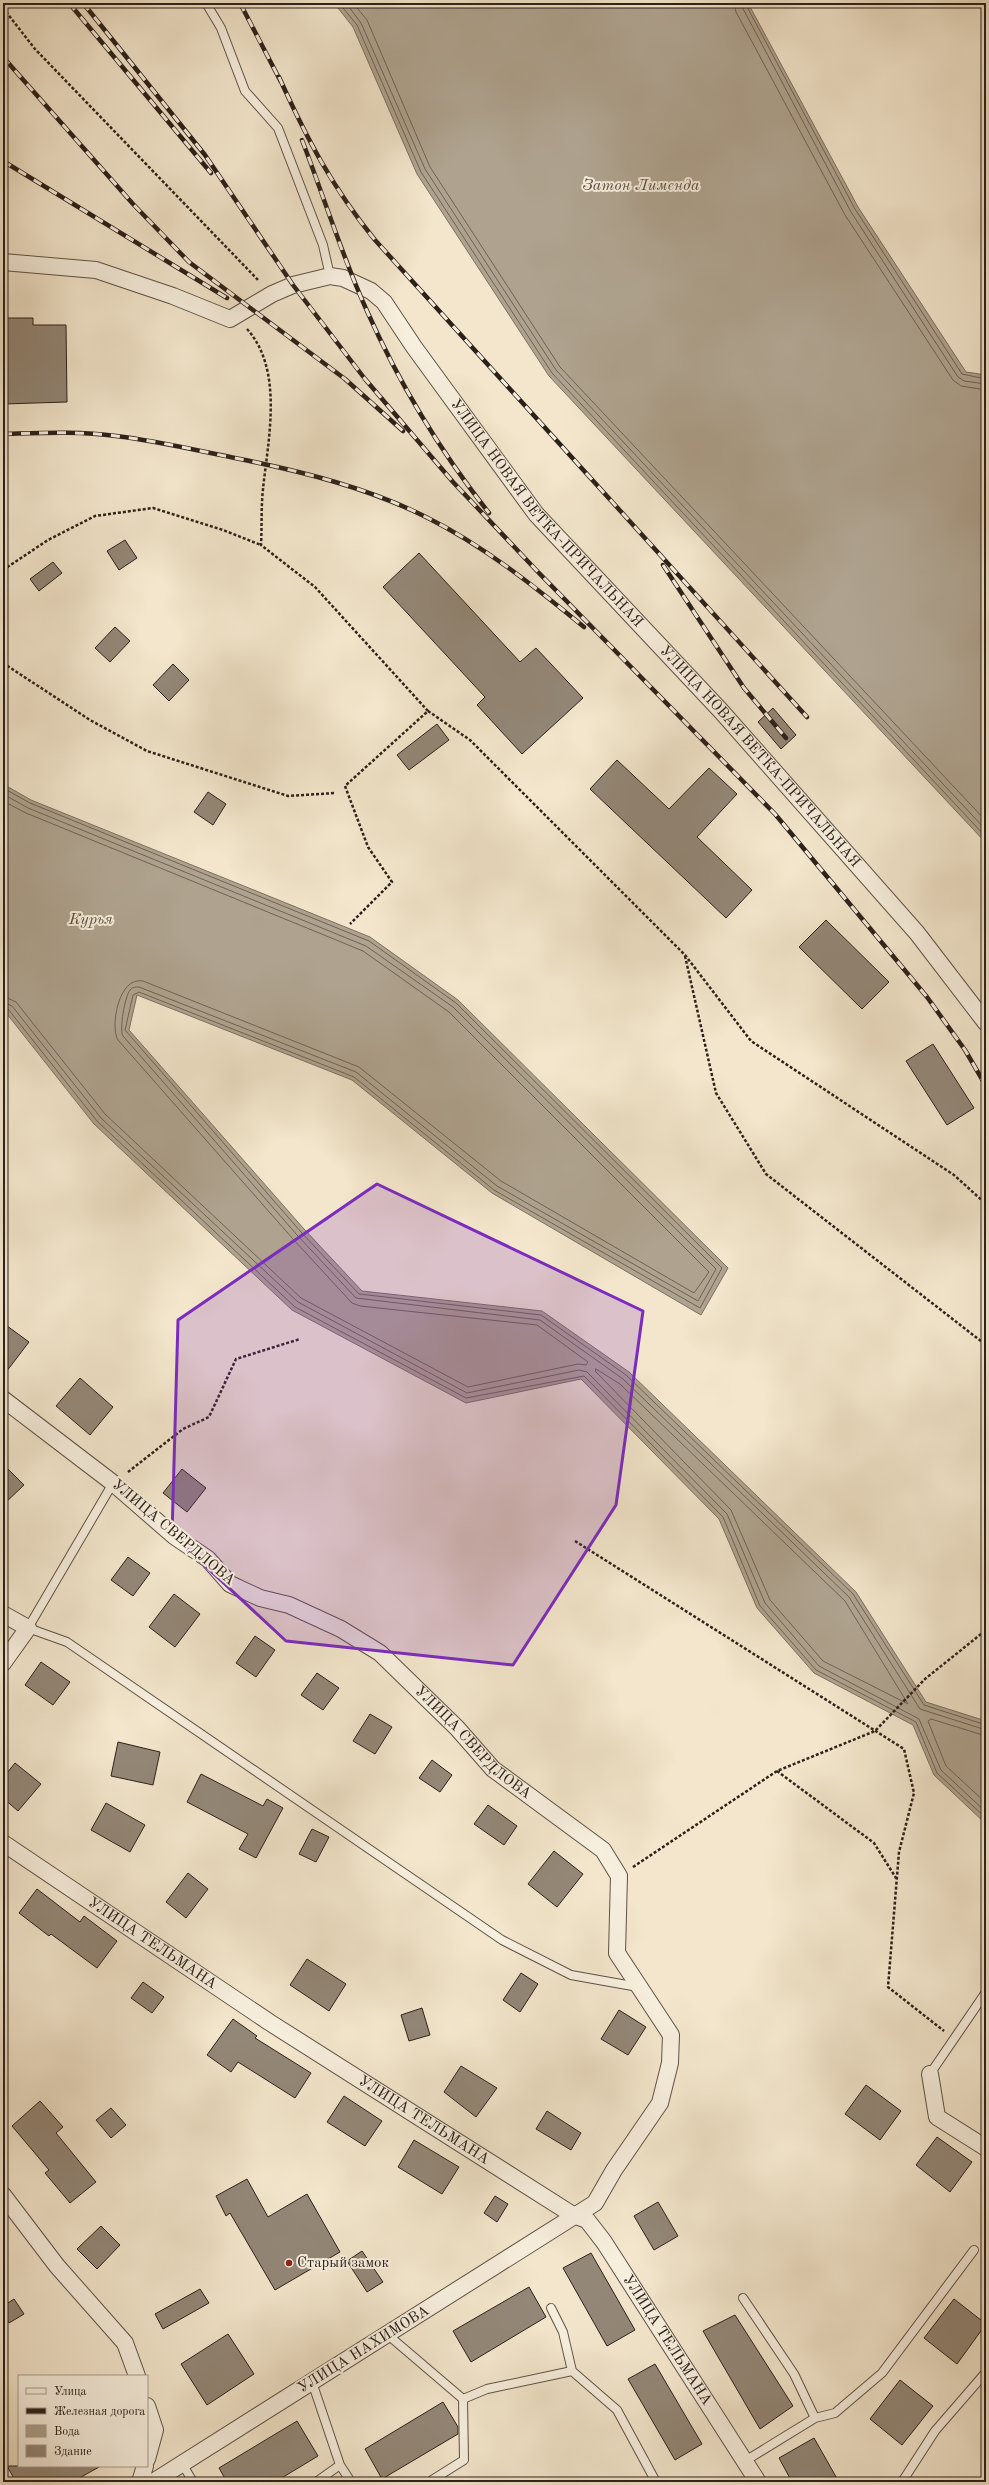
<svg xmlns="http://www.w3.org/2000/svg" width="989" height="2485" font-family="'Old Standard TT',serif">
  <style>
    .water { fill: #afa38f; stroke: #7b6f60 }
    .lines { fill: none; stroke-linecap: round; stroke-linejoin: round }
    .shore { stroke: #6e6254; stroke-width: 1 }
    .building { fill: #938777; stroke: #2c211a }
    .service-casing { stroke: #5e5246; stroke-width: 10 }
    .minor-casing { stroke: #5e5246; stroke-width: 18 }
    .path { stroke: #2c211a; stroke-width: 2.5; stroke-dasharray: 3 2; stroke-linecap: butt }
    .service { stroke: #f7efde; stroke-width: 8 }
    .minor { stroke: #f7efde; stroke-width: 16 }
    .rail-casing { stroke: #2c211a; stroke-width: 4.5 }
    .rail { stroke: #f7efde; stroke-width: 3; stroke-dasharray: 9; stroke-linecap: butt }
    .marked { fill: #7b2cbf; fill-opacity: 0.2; stroke: #7b2cbf; stroke-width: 3; stroke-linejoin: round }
    .poi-dot { fill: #8f2418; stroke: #f7efde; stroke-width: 1.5 }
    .labels { text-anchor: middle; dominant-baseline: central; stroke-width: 4; stroke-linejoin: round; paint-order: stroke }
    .street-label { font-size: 15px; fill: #2c211a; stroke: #f7efde }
    .poi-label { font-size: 15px; fill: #2c211a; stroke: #f7efde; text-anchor: start }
    .water-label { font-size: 16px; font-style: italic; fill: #5a4e43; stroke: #f7efde }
  </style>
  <rect width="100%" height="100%" fill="#f3e6cc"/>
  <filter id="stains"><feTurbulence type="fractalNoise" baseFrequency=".005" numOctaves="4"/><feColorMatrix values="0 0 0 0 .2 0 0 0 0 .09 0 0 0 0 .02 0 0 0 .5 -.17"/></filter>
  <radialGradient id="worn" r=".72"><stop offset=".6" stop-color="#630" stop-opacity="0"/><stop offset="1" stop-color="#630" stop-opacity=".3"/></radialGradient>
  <path class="water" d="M334,3H748L858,207L966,372L986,375V843L549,376L417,174L353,27Z
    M3,784L31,800L370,937L458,1000L728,1268L701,1315L492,1193L352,1080L137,995L129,1030L304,1229L362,1291L542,1311L629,1372L856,1592L926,1702L986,1721V1824L934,1775L913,1725L814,1673L757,1608L719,1519L581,1379L466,1403L292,1310L94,1124L3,1009Z"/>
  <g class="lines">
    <path class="shore" d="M339,3L357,25L421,172L552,373L986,837
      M346,3L361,23L425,169L556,370L986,830
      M353,3L367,20L430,167L560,367L986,821
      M734,3L736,12L845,215L953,380L961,386L986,390
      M740,3L851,212L958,377L964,381L986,384
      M745,3L855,209L962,374L986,379
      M3,788L30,803L369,941L456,1003L722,1268L700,1308L494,1190L354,1077L139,992L133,995L125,1030L301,1232L359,1294L541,1315L626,1375L853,1594L924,1705L986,1725
      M3,794L28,808L366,946L453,1007L716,1269L698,1301L497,1186L356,1072L139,987C135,987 133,987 130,990C125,996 119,1030 123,1036L297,1235L356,1298L540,1320L623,1379L849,1597L920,1709L986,1730
      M3,801L26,813L363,951L449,1012L709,1272L694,1293L501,1181L359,1067L143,981C118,976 110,1028 118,1040L293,1239L352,1303L360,1306L537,1325L588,1362L586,1365L578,1364L468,1387L301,1298L105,1114L16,1002L3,996
      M3,1002L12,1006L101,1118L298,1302L467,1393L579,1370L587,1372L727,1514L765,1603L819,1666L919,1719L941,1770L986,1812
      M3,1007L8,1009L97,1121L295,1307L466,1398L584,1376L723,1517L760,1606L816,1670L916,1722L937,1773L986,1818
      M596,1369L620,1384L845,1601L908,1704L823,1661L770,1600L731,1510L596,1372Z
      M986,1736L931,1719L928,1721L946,1766L986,1803"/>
  </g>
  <path class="building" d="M3,318H33V325H66L67,402L3,404Z
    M125,540L137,558L119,570L107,551Z
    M419,553L520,662L536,648L583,698L522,754L477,705L485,697L383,587Z
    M53,562L62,573L39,591L30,579Z
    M115,627L130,641L110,662L95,648Z
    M173,664L189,680L169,701L153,685Z
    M773,708L796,735L781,749L758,722Z
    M437,724L449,740L409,770L397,755Z
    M617,760L669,809L709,768L737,794L697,837L752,890L726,918L590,789Z
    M208,792L226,804L213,825L194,812Z
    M826,920L889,982L862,1009L799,947Z
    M933,1044L974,1108L947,1125L906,1061Z
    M3,1323L29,1342L3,1376Z
    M80,1378L113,1407L90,1435L56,1406Z
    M3,1464L24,1485L3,1505Z
    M182,1469L206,1488L187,1512L163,1493Z
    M128,1557L150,1573L133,1596L111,1580Z
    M174,1594L200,1614L175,1647L149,1627Z
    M255,1636L275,1650L256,1677L236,1663Z
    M41,1662L70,1682L53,1705L25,1685Z
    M317,1673L339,1688L323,1710L301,1695Z
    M370,1714L392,1727L375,1754L353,1741Z
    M118,1742L160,1752L153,1785L111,1776Z
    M432,1760L452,1775L440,1792L419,1778Z
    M15,1763L41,1784L18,1811L3,1798V1778Z
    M201,1774L263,1806L267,1799L283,1808L256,1858L239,1849L248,1834L187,1802Z
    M106,1803L145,1825L130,1852L91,1830Z
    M488,1805L517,1826L504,1845L474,1824Z
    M312,1829L329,1837L316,1862L299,1854Z
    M554,1851L583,1874L557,1907L528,1884Z
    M188,1873L208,1889L186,1918L166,1902Z
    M37,1889L80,1922L84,1916L117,1941L97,1968L51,1934L49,1936L19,1913Z
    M307,1959L346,1984L329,2011L290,1985Z
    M521,1973L538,1984L520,2012L503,2000Z
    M143,1982L164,1997L152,2013L131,1998Z
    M422,2008L430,2035L409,2041L401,2015Z
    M619,2010L646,2027L628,2055L601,2039Z
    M233,2019L257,2036L255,2038L311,2073L295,2098L238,2062L231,2072L207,2055Z
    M461,2066L497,2088L476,2117L444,2092Z
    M866,2085L901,2111L880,2140L845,2114Z
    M344,2096L382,2121L365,2146L327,2122Z
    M40,2101L63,2127L56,2133L96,2182L70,2203L45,2173L49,2170L12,2126Z
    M111,2108L126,2125L111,2138L96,2120Z
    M547,2111L581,2133L571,2150L536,2129Z
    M937,2137L972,2162L950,2192L916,2165Z
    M414,2140L459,2167L442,2194L398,2167Z
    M247,2179L268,2217L307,2194L340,2252L275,2290L230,2213L226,2216L216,2196Z
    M495,2196L508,2204L497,2222L484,2213Z
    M658,2202L678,2236L654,2250L634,2216Z
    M101,2226L120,2245L97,2269L77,2249Z
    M362,2251L383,2282L367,2292L347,2261Z
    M591,2253L635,2330L607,2346L563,2268Z
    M529,2287L546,2317L471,2362L453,2331Z
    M200,2289L209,2303L163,2329L155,2314Z
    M14,2299L24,2314L9,2323L3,2313V2306Z
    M954,2299L986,2324L957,2364L924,2338Z
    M735,2315L793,2406L760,2429L703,2331Z
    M228,2334L254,2374L207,2405L181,2364Z
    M655,2364L702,2444L675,2460L628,2379Z
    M900,2380L933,2406L902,2445L870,2419Z
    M443,2402L458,2427V2434L382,2479L365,2449Z
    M297,2421L318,2456L275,2482H227L219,2468Z
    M814,2438L839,2482H792L779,2458Z
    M7,2466H101L72,2482H16Z"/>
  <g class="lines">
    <defs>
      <path id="service" d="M206,3L221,28L245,91L278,128L323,245L330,276
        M113,1483L28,1628L67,1642L502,1940L571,1975L638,1987
        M930,2074L986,1992
        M743,2298L794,2374L815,2418L745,2461
        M388,2335L463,2399L464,2460L429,2482
        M572,2371L617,2410L656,2482
        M312,2382L340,2465L316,2482
        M463,2399L487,2389L572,2371L563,2332L551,2308
        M815,2418L835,2413L882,2373L974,2250
        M183,2465L193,2482
        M340,2465L351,2482
        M902,2482L935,2431L986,2372"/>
      <g id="minor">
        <path id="s1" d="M3,262L96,270L173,296L230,319L272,294L293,285L330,276L343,278L371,291L384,302L414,347L536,514L721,711L917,933L986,1023"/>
        <path id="s2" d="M3,1399L113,1483L174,1536L208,1559L230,1584L260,1598L289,1605L341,1629L380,1653L457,1728L493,1769L603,1850L619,1876L617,1953L671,2035L670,2063L660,2103L614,2170L595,2203L153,2482"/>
        <path d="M3,1614L28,1628L3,1663"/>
        <path id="s3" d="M3,1843L269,2022L573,2215L587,2220L604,2242L758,2482"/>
        <path d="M930,2074L937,2117L986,2148"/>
        <path d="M3,2195L57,2266L125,2343L137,2376"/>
        <path d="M147,2406L155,2430L147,2459"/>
        <path d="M140,2482L145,2466"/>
      </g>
    </defs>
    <use href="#service" class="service-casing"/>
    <use href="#minor" class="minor-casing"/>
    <path class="path" d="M3,8L35,49L259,281
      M247,329C284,370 268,440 263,489C261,507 262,526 261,545L315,587L428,711L345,786L368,847L392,882L350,924
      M3,570L48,540L95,516L153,508L223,530L261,545
      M3,663L90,720L147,751L288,796L335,793
      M428,711L470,740L685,955L751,1041L954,1175L986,1204
      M685,956L716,1093L766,1174L986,1345
      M128,1472L183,1429L209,1417L236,1359L300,1339
      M575,1541L904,1749L914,1793L899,1852L888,1987L944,2031
      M777,1771L874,1843L896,1878
      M633,1867L777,1771L875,1731L925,1679L986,1630"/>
    <use href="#service" class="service"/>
    <use href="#minor" class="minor"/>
    <defs>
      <path id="rail" d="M69,3L211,173
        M83,3L205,155L293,285L365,379L453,482L538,572L775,814L927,997L965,1050L986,1086
        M240,3L281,82
        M3,57L133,204L189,262L345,379L403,431
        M279,77C307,139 332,187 375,240L807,717
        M302,140C324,197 342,256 367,311C399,383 440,451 489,513
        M3,161L227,298
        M3,434C41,433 79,431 116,436C158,441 199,451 240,459C304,472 368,488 426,517C484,546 534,586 584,627
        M663,565L744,688L786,738"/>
    </defs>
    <use href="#rail" class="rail-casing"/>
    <use href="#rail" class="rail"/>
  </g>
  <path class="marked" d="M377,1184L643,1311L616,1505L513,1665L286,1641L172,1535L178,1320Z"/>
  <circle class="poi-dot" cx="289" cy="2263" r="4"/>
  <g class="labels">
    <g class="street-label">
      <text stroke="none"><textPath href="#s1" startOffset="674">УЛИЦА НОВАЯ ВЕТКА-ПРИЧАЛЬНАЯ</textPath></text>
      <text stroke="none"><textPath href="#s1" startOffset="998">УЛИЦА НОВАЯ ВЕТКА-ПРИЧАЛЬНАЯ</textPath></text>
      <text transform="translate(173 1533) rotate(40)">УЛИЦА СВЕРДЛОВА</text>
      <text stroke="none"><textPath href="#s2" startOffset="589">УЛИЦА СВЕРДЛОВА</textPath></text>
      <text stroke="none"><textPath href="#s3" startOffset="180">УЛИЦА ТЕЛЬМАНА</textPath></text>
      <text stroke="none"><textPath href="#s3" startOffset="504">УЛИЦА ТЕЛЬМАНА</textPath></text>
      <text stroke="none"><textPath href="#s3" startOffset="840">УЛИЦА ТЕЛЬМАНА</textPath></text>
      <text transform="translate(364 2350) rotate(-32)">УЛИЦА НАХИМОВА</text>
    </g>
    <g class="poi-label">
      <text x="297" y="2263">Cтарый замок</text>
    </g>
    <g class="water-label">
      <text x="641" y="186">Затон Лименда</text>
      <text x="91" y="920">Курья</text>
    </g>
  </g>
  <rect width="989" height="2485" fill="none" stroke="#f3e6cc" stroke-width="16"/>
  <rect x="4" y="4" width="981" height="2477" fill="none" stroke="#2c211a" stroke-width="2"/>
  <rect x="8" y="8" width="973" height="2469" fill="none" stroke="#2c211a"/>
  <rect x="18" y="2375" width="130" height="92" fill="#f7efde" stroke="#a69d90"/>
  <rect x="26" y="2388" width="20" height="6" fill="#f7efde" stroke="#a69d90"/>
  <text x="54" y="2395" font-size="12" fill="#2c211a">Улица</text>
  <rect x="26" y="2408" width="20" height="6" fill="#2c211a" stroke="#a69d90"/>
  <text x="54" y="2415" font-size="12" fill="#2c211a">Железная дорога</text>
  <rect x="26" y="2425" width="20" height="12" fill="#afa38f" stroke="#a69d90"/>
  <text x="54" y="2435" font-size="12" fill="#2c211a">Вода</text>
  <rect x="26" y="2445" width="20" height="12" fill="#938777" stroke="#a69d90"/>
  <text x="54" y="2455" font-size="12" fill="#2c211a">Здание</text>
  <rect width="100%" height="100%" filter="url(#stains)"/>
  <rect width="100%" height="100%" fill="url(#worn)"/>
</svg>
